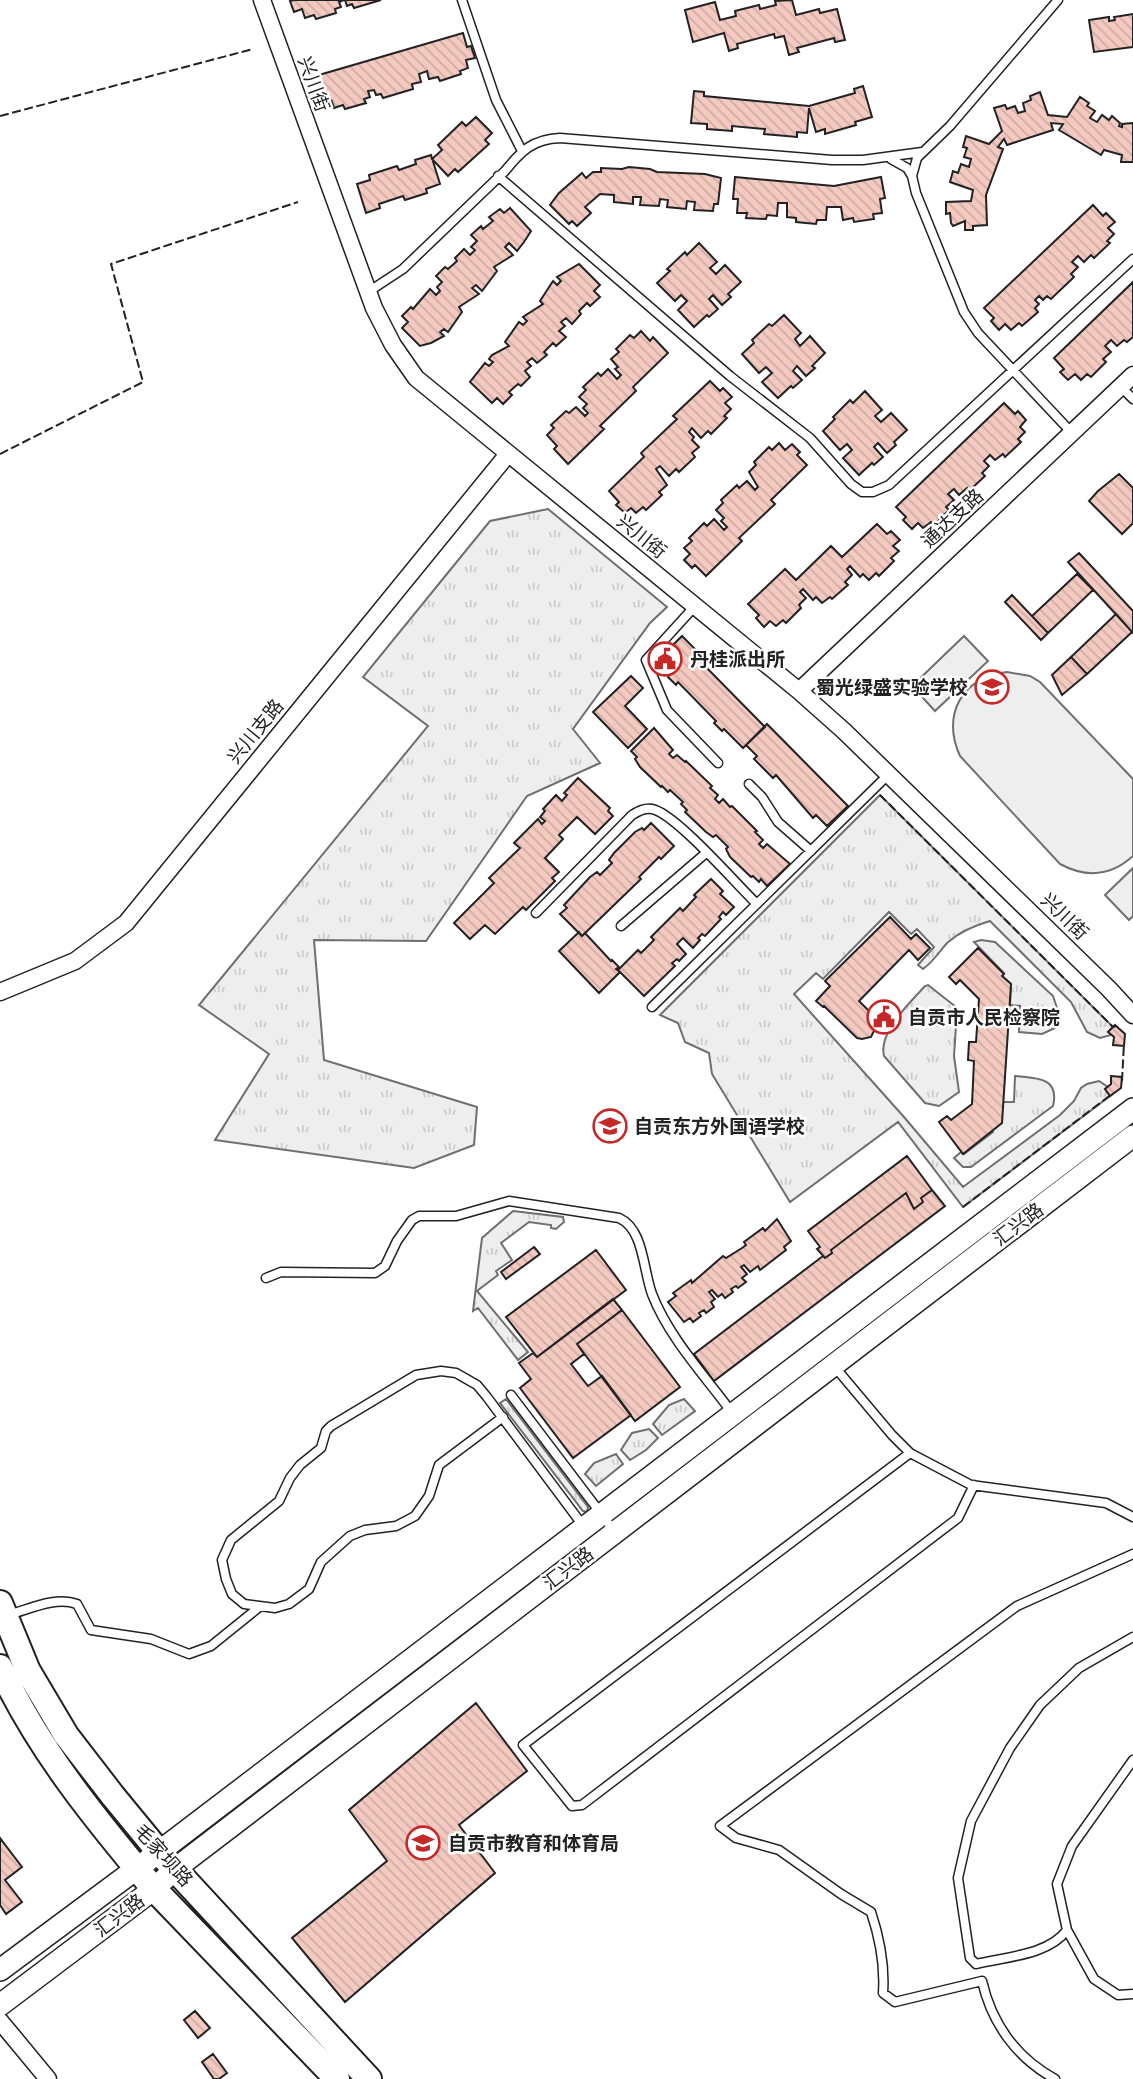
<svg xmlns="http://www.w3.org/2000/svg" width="1133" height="2079" font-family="'Public Sans','Noto Sans SC',sans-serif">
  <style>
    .grass { fill: url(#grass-tufts); stroke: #6f6f6f; stroke-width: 2 }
    .garden { fill: #eee; stroke: #6f6f6f; stroke-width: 2 }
    .building { fill: url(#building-back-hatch); stroke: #222; stroke-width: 2 }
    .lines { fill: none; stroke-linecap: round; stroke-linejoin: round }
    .lane-casing { stroke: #222; stroke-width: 11 }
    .street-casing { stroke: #222; stroke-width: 19 }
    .secondary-casing { stroke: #222; stroke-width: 24 }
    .primary-casing { stroke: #222; stroke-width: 28 }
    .lane { stroke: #fff; stroke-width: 8 }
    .street { stroke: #fff; stroke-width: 16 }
    .secondary { stroke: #fff; stroke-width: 21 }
    .primary { stroke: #fff; stroke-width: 24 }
    .fence { stroke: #222; stroke-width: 2; stroke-dasharray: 9 3.5; stroke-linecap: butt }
    .labels { text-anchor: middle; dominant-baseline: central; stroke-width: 5; stroke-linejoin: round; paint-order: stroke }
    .street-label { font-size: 19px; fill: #222; stroke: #fff }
    .poi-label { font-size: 19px; font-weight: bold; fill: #222; stroke: #fff; text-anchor: start }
  </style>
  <defs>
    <pattern id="grass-tufts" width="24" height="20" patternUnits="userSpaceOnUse" patternTransform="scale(1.75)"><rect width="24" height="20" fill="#eee"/><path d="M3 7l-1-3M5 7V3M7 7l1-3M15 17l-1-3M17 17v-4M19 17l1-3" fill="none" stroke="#ccc"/></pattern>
    <pattern id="building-back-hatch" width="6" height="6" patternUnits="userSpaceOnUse" patternTransform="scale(1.75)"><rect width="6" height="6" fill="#f3c9c0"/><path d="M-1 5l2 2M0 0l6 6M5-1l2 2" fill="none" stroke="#d0aca5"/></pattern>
  </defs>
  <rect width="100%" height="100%" fill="#fff"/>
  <path class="grass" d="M548,509L667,607L650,623L573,729L600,763L527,796L426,941L314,940L324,1060L477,1107L474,1145L414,1168L215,1140L269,1054L199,1005L428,726L363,677L490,521Z
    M880,795L1113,1027L1109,1032L1111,1035L1100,1038L1087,1032L1071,1002L990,921C976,925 958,933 947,943C939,952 934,961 923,969L918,965L934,947L917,929L911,934L889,912L823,979L816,973L794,994L904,1117L963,1187L1060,1115L1074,1101L1081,1088L1087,1084L1099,1081L1108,1087L1105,1089L1110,1096L963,1207L898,1122L790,1202L712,1074L709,1053L685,1042L678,1023L660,1015Z
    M981,940L995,942L1053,996L1058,1011L1055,1028L1042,1034L1019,1032L1020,1006L1010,1005L1011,984L1002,976L1004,973L974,942Z
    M928,985L956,1007L957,1011L954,1056L959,1092L939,1106L925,1103L884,1056C878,1032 910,1003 925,986Z
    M1015,1076C1036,1078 1060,1077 1053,1106L971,1167H963L954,1158L961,1152L964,1154L993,1132L992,1130L1003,1102H1014Z
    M513,1211L563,1217L564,1222L556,1229L551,1228V1225L529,1222L501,1243L512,1260L496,1271L498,1275L477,1291L528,1352L518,1360L478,1308L473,1311L482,1238Z
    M506,1399L588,1507L587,1512L583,1511L500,1403Z
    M684,1399L695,1411L662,1435L653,1424L669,1405Z
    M649,1429L658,1438L646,1450L630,1460L621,1450L632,1433Z
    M616,1454L623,1464L596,1486L585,1474L594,1463Z"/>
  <path class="garden" d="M964,636L988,661L935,711L912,686Z
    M1007,672L1030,676L1040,682L1133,779V856C1111,876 1086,878 1060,864L960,756C941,715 962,677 1007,672Z
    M1133,868V916L1129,920L1105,895Z"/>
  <path class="building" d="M294,0H344L339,2L341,7L335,9L336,13L316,19L314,15L305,18L302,9L294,12L290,1Z
    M345,0H381L354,8L352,4L347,6Z
    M792,0L796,15L819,9L820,13L837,9L845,40L835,42L834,38L797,48L799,52L789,55L784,36L775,38L774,34L737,44L738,48L729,51L724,33L693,42L685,10L715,2L720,20L736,16L735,11L759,5L760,9L776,5L775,1Z
    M1133,14V47L1094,52L1089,20L1109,17V21L1115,20L1114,17Z
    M463,33L467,47L471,46L475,58L466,60L468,68L460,71L461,74L440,81L438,77L429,79L427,71L419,74L421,82L412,84L413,89L383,98L381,94L376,95L374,90L368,91L370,97L364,99L366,103L345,109L343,105L334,108L331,99L322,102L319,91L324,90L319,75Z
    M863,86L872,117L855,122L856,125L825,134V129L816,132L809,108L807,133L797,132V137L764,134L765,129L732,126V131L707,129V124L691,123L694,91L704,92V96L809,106L855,93L854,89Z
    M1040,92L1048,115L1067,117L1080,97L1089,103L1087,106L1095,111L1090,118L1097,122L1102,115L1109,120L1112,116L1120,123L1119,126L1122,127V124L1133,123V162H1121L1122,155L1104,150L1101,155L1059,130L1063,124L1051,123L1053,130L1007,145L1004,139L998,147L1003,149L986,195L987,225L973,226V230H965V221L953,226L951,223L950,213L946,214V202L971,201L973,190L950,182L953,171L958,173L961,164L969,167L971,159L964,157L967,148L963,147L966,136L989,144L1002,131L994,108L1005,105L1007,109L1015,106L1018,113L1025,111L1023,103L1031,100L1030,96Z
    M476,117L492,133L485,140L489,144L458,172L455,169L448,176L432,159L442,150L438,145L462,122L466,126Z
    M431,155L440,184L426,189L427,193L405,200L403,196L379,204L380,208L366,213L357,184L370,180L369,175L397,166L399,170L416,164L415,160Z
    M629,167L650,169L657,172L705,174L721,178L718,204H714L713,211L694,210L695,202L687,201L686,209L667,207L668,200L660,199L659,206L640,205L641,197H633V204L614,202V195L600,194L585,207L591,213L577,226L572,221L569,224L550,205L559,193L582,173L586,178L593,172H601V168L622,169Z
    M735,177L834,186L881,177L885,198L880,199L882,213L873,214L874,219L854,222L853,218L843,220L841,207H827L826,220H817L816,224L796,222V218L787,217V203H778L777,216L767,215L766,219L746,218L747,213H737L738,199H733Z
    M1093,205L1103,216L1106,213L1115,222L1108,228L1114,234L1107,241L1110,243L1094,258L1091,255L1084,262L1078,256L1072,262L1078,267L1071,274L1074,277L1051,299L1047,296L1043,300L1039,296L1035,300L1039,304L1035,308L1038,312L1022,326L1019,323L1011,330L1005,324L999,330L991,321L994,318L984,308Z
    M510,208L531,231L524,242L517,251L509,243L505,247L513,255L494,267L497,271L482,291L476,285L472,288L479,294L459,307L462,312L448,332L444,329L440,332L444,336L431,343L420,346L402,328L408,322L402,316L411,307L413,309L430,289L436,295L440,291L437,287L442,282L436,276L445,267L448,269L457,261L455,258L464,249L470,255L475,250L471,247L477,241L471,235L481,226L483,229L493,221L489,217L500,209L504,213Z
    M699,243L717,262L710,268L716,274L725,265L741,282L728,294L731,297L722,305L713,295L709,299L718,309L709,317L707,315L694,327L678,310L687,301L681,295L675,301L657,283L670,271L667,269L685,252L687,255Z
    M579,264L600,285L594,291L600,297L590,306L587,303L579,311L581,314L572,324L566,318L561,322L565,326L559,331L566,337L556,346L553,343L544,352L547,355L537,363L532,358L527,362L531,366L525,371L530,377L521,386L518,384L509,392L512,395L503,404L497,398L492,403L470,382L485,363L489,366L493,362L489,359L492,355L509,346L505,342L519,322L523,325L527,321L523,317L543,304L540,301L553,281L557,285L561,281L557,277Z
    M1133,282V337L1127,342L1124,340L1117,346L1111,340L1105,346L1111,352L1103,359L1106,362L1091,377L1087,374L1081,380L1075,374L1068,380L1060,372L1064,369L1054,358Z
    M784,315L801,333L795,339L800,346L810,336L825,353L812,366L815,368L806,376L797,366L793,371L802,380L793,388L791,386L778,398L762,382L772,373L766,367L759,373L742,354L754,343L752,340L769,324L772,326Z
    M641,331L650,341L653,337L668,353L633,387L636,391L600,426L604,429L568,464L554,449L557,446L547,435L554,428L551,425L566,411L569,413L576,407L585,416L588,413L583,408L587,404L579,397L586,390L583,387L598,373L601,376L608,369L617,379L621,375L615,369L618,367L611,359L619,352L616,349L630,335L634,338Z
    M710,381L720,391L723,388L732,397L725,403L731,409L724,416L727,418L711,434L708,431L701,438L692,428L689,432L694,437L692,440L699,447L692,453L695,457L679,472L676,469L669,476L660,466L656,469L667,485L659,492L662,495L646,510L643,507L636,513L631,508L625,513L616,505L619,502L609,491L644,457L641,453L677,419L673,416Z
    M865,391L882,410L875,416L881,422L891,413L907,430L894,442L896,445L887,453L878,443L874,447L883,457L874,465L872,463L859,475L843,458L852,450L847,444L840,450L823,431L835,419L833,417L850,400L853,403Z
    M1004,403L1015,414L1018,411L1026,420L1020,427L1025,432L1018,439L1021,442L1005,457L1003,454L995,460L990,455L984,461L989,466L982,473L985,476L969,491L967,488L959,495L954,489L948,494L954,500L946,507L949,510L934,525L931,522L923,528L918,523L912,529L903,520L906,517L896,507Z
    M779,443L785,450L792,444L800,452L797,455L807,465L771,500L775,504L739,538L742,541L706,576L695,565L692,568L684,560L690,554L684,548L692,541L689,538L704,523L707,526L714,519L724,530L727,527L721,521L724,518L716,510L723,503L721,500L737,485L739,488L747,481L755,490L758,487L749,472L756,465L754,462L769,447L772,450Z
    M1119,474L1133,488V523L1122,534L1089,501L1098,491Z
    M877,524L887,534L891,531L900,540L893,546L899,551L891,558L894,561L879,576L876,573L869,580L863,574L860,577L850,566L847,569L852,575L845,582L848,585L832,599L830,597L822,603L816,597L813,600L803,589L800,592L806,598L799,605L801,608L786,623L783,620L776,626L770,621L764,627L756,618L759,615L748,604L785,569L796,580L831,546L842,557Z
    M1079,553L1133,611V633L1068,562Z
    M1077,574L1093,590L1048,633L1032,616Z
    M1012,595L1048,633L1041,640L1005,602Z
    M1116,614L1132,632L1087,674L1071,657Z
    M682,636L695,649L692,653L765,727L743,748L724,729L722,731L714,723L716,721L678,682L676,685L668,677L670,674L657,661Z
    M1071,657L1087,674L1062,695L1052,675Z
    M631,676L643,688L625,706L647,729L628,748L593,712Z
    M767,724L848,806L827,826L816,815L813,818L776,775L773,778L754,759L757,756L746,745Z
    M654,728L673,750L669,754L673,758L677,755L685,762L686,761L712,786L710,788L718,795L715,799L719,803L723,799L730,807L732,806L757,831L755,832L763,840L759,844L763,848L767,844L790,864L767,886L761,879L759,882L753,876L751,877L730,857L726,849L728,847L716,835L713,837L706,832L685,812L687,810L681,804L683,802L670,790L668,792L662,786L661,787L640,767L635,759L637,757L631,751Z
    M578,778L610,808L608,811L613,816L595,834L577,817L559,835L563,839L545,858L559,872L552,878L555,881L526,910L523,907L495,934L485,925L470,939L454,923L494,883L489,878L520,848L514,843L538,819L542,824L545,821L540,817L545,811L543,809L556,795L562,801L567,795L564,793Z
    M651,823L674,846L661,859L659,857L639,877L641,879L582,936L560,914L567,908L564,905L590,877L597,872L600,875L612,863L609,860L614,853L635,832L642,828L644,830Z
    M711,879L723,891L720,894L734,907L726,915L723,912L719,917L721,919L705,936L702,934L698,938L700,940L693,948L683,938L677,944L686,954L679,961L677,959L672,963L675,966L644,996L618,970L638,950L641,953L654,940L651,937L680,908L683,911L696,897L694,895Z
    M890,917L911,939L916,934L930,948L918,960L909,950L859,1001L874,1016L877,1025L871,1037L862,1039L857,1038L824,1006L823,1007L816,1001L830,986L825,981Z
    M579,932L582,936L585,933L611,961L612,960L619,967L616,969L620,972L599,993L559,951Z
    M978,948L1004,974L1002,976L1011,984L1002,1123L963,1154L939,1122L947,1116L951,1120L972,1104L974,1061L968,1060L969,1042H976L979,999L960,980L956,984L949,977Z
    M1115,1025L1125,1034L1124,1046L1113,1045L1114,1037L1108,1032Z
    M1111,1076L1122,1077L1121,1088L1110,1096L1105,1089L1111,1084Z
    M907,1156L932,1190L921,1198L923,1202L914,1209L906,1193L831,1250L832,1253L825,1258L817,1249L820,1247L808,1231Z
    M932,1190L945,1206L714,1381L694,1354L823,1256L825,1258L832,1253L831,1250L906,1193L914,1209L923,1202L921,1198Z
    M777,1219L791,1241L784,1247L786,1250L760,1270L758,1266L750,1272L744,1265L741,1267L747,1274L742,1278L746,1282L738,1288L736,1286L731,1289L733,1292L725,1298L722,1294L718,1297L712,1290L709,1292L715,1299L711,1302L714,1307L706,1313L704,1310L699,1313L701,1316L693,1322L690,1318L684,1322L668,1302L676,1296L673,1293L691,1280L692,1283L723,1256L726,1258L742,1248L746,1245L744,1242L763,1228L765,1231Z
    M534,1247L540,1254L506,1279L501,1272Z
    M596,1250L626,1290L537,1357L506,1317Z
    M613,1299L622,1310L577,1344L584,1354L571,1364L588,1386L602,1376L631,1415L573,1458L520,1388L531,1379L519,1363L533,1353L537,1357Z
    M622,1310L680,1387L635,1421L577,1344Z
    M476,1703L527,1771L459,1825L495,1873L345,2002L292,1938L387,1861L349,1810Z
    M0,1838L22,1867L5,1880L22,1902L6,1914L0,1905Z
    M195,2011L210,2028L198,2038L184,2020Z
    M213,2054L227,2073L219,2079H214L202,2062Z"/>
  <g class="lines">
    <defs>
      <path id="lane" d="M462,0L496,100L522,151
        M1058,0L950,126L917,158L912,176L916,193L964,312L978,333L1072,433
        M891,159L907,168L912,176
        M498,176L730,376L810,438L851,484L862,492H873L889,485L1133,259
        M368,292L403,269L505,171C521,151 533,139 560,138L832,160H863L922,152
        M1121,387L1133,399
        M695,606L646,660L667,710L718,763
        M749,784L762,797L778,822L811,851
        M536,913L632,815C639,811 644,808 652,809C675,813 737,885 757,904
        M621,926L706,853
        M652,1007L889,774
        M266,1278L281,1272L375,1273L385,1266L397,1241L412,1220L419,1216H456L509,1201L619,1218C644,1229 643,1270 652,1294C669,1338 706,1377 733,1414
        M834,1366L892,1435L910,1453L971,1485L1106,1503L1133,1517
        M511,1395L615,1532
        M503,1417L439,1465L429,1496L415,1516L396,1526L365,1530L350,1536L321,1562L309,1589L289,1604L275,1608L244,1604L232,1594L226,1579L222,1560L231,1540L279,1501L290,1478L300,1465L321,1448L326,1431L331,1426L416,1375L441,1371L456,1373L477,1385L487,1397L584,1527
        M910,1453L523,1745L572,1806L582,1805L958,1518L974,1485
        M8,1615C30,1609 56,1596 77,1604L91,1630L151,1639L189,1654L211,1646L258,1608
        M1133,1760L1072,1846L1057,1884L1067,1930L1094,1979L1118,1995L1133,1994
        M1067,1930C1049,1955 1005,1957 976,1964L970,1958L958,1878L971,1821L1010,1748L1040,1705L1079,1668L1133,1637
        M1055,2079C1017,2058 992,2024 982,1981L895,2002L883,1993C885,1965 880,1939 871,1912L841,1894L779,1850L736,1838L720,1826L1017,1606L1133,1554"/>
      <path id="street" d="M262,0L374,308L393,345L416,378L799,691L844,731L1109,989L1133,1015
        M799,691L1133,375
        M0,992L75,961L126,923L508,454
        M0,2021L48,2079"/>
      <path id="secondary" d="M0,1970L159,1852L1133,1109
        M0,2005L154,1889L175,1869L1133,1136"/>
      <path id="primary" d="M0,1603L28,1671L66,1735L113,1796L159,1852L369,2079
        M0,1667C38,1749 96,1820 154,1889L337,2079"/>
    </defs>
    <use href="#lane" class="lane-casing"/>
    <use href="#street" class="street-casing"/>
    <use href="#secondary" class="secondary-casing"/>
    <use href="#primary" class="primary-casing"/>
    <use href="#lane" class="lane"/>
    <use href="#street" class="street"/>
    <use href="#secondary" class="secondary"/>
    <use href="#primary" class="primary"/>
    <path class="fence" d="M0,116L253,49
      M0,454L143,382L111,264L298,202
      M880,795L1113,1027L1116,1026
      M1122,1081L1124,1043
      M963,1207L1112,1094"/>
  </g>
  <defs>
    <symbol id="civic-ring" viewBox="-11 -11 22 22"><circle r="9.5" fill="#fff" stroke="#c62828" stroke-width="1.5"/><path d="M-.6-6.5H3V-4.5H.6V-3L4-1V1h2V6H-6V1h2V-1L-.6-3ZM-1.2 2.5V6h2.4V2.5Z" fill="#c62828"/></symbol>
    <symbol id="school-ring" viewBox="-11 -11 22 22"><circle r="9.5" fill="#fff" stroke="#c62828" stroke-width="1.5"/><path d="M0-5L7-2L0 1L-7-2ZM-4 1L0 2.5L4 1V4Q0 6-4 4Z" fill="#c62828"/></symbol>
  </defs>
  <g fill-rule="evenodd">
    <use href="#civic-ring" x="646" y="640" width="38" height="38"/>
    <use href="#school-ring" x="973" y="668" width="38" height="38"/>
    <use href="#civic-ring" x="865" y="998" width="38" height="38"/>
    <use href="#school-ring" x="591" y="1107" width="38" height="38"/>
    <use href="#school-ring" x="404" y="1824" width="38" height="38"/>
  </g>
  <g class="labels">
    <g class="street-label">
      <text transform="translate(314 84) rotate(70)">兴川街</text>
      <text transform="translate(952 518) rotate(-43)">通达支路</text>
      <text transform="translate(642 536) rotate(39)">兴川街</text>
      <text transform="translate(255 731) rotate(-51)">兴川支路</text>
      <text transform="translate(1065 916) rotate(44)">兴川街</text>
      <text transform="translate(1018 1224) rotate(-37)">汇兴路</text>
      <text transform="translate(568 1568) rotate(-37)">汇兴路</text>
      <text transform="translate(164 1855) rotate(48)">毛家坝路</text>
      <text transform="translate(119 1915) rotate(-37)">汇兴路</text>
    </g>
    <g class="poi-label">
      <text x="690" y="659">丹桂派出所</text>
      <text x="968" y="687" text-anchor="end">蜀光绿盛实验学校</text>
      <text x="908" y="1017">自贡市人民检察院</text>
      <text x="634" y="1126">自贡东方外国语学校</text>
      <text x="448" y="1843">自贡市教育和体育局</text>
    </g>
  </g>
</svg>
